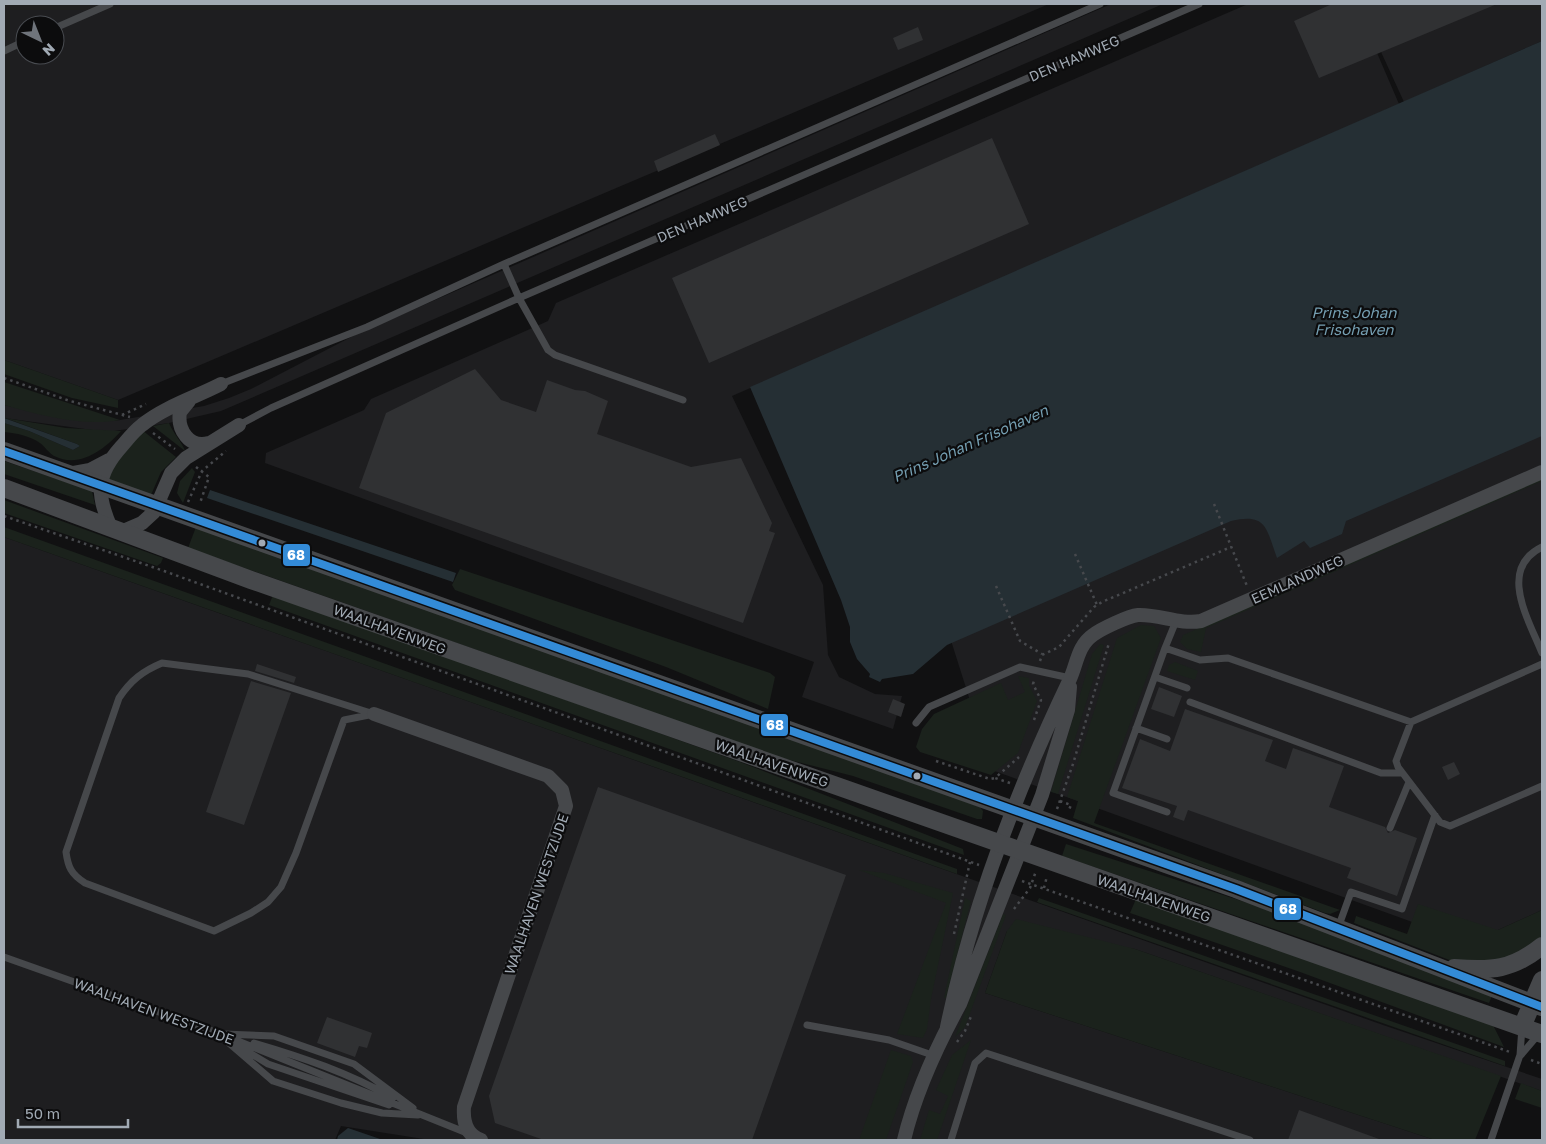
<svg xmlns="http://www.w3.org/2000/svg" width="1546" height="1144" font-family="'Golos Text',sans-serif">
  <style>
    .built { fill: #1e1e20; fill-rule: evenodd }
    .green { fill: #1b221c }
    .water { fill: #252f34 }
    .building { fill: #303133 }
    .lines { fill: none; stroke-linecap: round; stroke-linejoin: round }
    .path { stroke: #47494d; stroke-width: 2.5; stroke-dasharray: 2.5 4; stroke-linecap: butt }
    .service { stroke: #46484b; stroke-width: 7 }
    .minor { stroke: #46484b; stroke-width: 14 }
    .tertiary { stroke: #46484b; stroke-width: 18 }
    .bus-1-casing { stroke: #0c0c0d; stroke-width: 11 }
    .bus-1 { stroke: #338bd7; stroke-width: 8 }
    .bus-dot { fill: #a1aab4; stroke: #0c0c0d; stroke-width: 2 }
    .labels { text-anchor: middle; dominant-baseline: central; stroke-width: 4.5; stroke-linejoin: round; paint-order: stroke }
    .street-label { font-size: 14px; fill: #a1aab4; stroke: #0c0c0d }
    .water-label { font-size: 15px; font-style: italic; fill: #759fb2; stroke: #0c0c0d }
    .line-badge { stroke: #0c0c0d; stroke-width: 2 }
    .badge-label { font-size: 14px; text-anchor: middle; font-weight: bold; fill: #fff }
  </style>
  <rect width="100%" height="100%" fill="#111112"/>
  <path class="built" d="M4,4H1049L118,400L4,360ZM25,25H55V55H25Z
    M1111,4H1163L221,411L169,423L107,432L4,418V405L58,417L114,421L204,406L229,398L251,389L355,335Z
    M1248,4H1356L1399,104L732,396L823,585L828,655L839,677L875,694L902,696L893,729L802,697L814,662L265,463L266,453L364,410L371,399L548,321L556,303Z
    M1359,4H1542V41L1404,102Z
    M1542,337V910L1498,930L1473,944L992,770L935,590Z
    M4,537L1383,1025L1542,1079V1091L1135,949L1007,931L985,993L1435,1140H430L341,1126L335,1140H4Z"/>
  <path class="green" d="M4,360L118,400V408L72,398L4,374Z
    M4,382L120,420C83,427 39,415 4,405Z
    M5,418L66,428L121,431C105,449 80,469 54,456C49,453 45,447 40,443C30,436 16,433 4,432V423L29,431L73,450L80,446L77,444Z
    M169,423C173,433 182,442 185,451L153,426Z
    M142,430L176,457L161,472L151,495L108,479L121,453Z
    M4,461L92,491L95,505L4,474Z
    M192,468L195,472L183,503L177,493L180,481Z
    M1542,478V481L1206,628L1201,652L1187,649L1180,642L1183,635L1190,632Z
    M4,500L163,558L161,563L157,566L4,513Z
    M4,527L957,869V874L4,537Z
    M196,527L772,730L980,807L983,811L982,819H977L853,776L782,758L188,548Z
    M460,569L770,673L775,677L768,709L666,667L455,590L452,585Z
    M273,595L740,762L963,849L964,855L269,605Z
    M1141,625L1154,626L1161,638L1094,823L1340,910L1330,914L1325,913L1073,818L1078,801L1067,797L1117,638Z
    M1100,644L1104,645L1058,794L1051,792L1092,654Z
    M1175,662L1198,671L1195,680L1167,671L1169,665Z
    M1018,676L1029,678V685L1037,701L1018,753L991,775L920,752L916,747L922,729L934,714L1001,683L1008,700L1025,692Z
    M1066,844L1260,907L1492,996L1489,1003L1062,856Z
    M859,870L884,873L953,893L931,999L927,1029L923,1038L897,1034L946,903Z
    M965,898L971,901L946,998H944Z
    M1039,898L1505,1061V1066L1037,902Z
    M1136,899L1492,1023L1504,1047L1300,972L1130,913Z
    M1418,904L1498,930L1542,910V936L1526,949L1499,962L1457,963L1354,923L1356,916L1407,934Z
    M1003,914L1006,915L965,1027L955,1037Z
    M1016,919L1135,949L1501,1076L1475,1140H1435L985,993L1007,931Z
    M971,1040L937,1140H920L929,1110L940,1114L948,1096L936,1090L952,1055Z
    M891,1050L911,1056L913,1062L886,1140H859Z
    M1521,1083L1542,1091V1108L1515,1099Z"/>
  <path class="water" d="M1542,41V436L1346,521L1342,534L1310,548L1304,541L1277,558C1266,528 1267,513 1231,521L947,645L913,674L882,679L880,682L869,677L870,674L857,659L850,642V627L841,600L750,387Z
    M4,418L77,444L80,446L73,450L29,431L4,423Z
    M210,490L456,573L453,582L207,498Z
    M348,1128L383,1140H337L338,1136Z"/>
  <path class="building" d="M1332,4H1497L1319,78L1294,21Z
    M918,27L923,40L898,50L893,38Z
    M715,134L720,145L658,172L654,161Z
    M992,138L1029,224L709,363L672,278Z
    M475,369L501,400L536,412L547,380L575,390L585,391L608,401L597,434L691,467L741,458L772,523L769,531L775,533L743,623L359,488L386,413Z
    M257,664L296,677L294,683L255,671Z
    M251,681L291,693L244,825L206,812Z
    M1159,687L1182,696L1174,717L1151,709Z
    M893,699L905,704L901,717L888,712Z
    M1185,709L1273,740L1265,761L1286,769L1293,748L1344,766L1329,807L1385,827L1388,833L1395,830L1417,838L1397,896L1347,878L1351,868L1188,810L1184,821L1173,817L1177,806L1122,788L1140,739L1170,751Z
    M1454,762L1460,774L1448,780L1442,767Z
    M598,787L846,875L752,1140H544L495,1123L489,1096Z
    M327,1017L372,1033L367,1048L359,1046L355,1057L317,1043Z
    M1299,1110L1379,1139V1140H1288Z"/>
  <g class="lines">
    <path class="path" d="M4,378L70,401L130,417
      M122,415L146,404
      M153,433L175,449
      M196,467L209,477L200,503
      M188,502L202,471L226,451
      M1214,504L1247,586
      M4,516L164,571L979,865
      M1075,554L1097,605
      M996,586L1020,641L1042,654
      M1040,661L1042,655L1059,647L1094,607L1102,602L1231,547
      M1034,720L1041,700L1033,684L1034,681
      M936,761L990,779L995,778
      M1010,783L995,778L1019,757
      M1060,801L1071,805L1068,812
      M1057,809L1073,764L1109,643
      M1022,881L1510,1052
      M1044,888L1047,876
      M1014,909L1030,888L1036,871
      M954,934L970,862
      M957,1042L965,1031L972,1014
      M1531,1060L1542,1064"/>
    <path class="service" d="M55,28L110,4
      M4,51L25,41
      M504,264L519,298L548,350L555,355L683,400
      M221,384L367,327L504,264L1100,4
      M239,425L271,408L519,298L1199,4
      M1542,547C1497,569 1529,620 1542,653
      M1176,621L1165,648L1200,660L1228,658L1411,722
      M1165,648L1113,793L1167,812
      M162,663L248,674L374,714L344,720L296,853L281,887L268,902L251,913L214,931L85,883C71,874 68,867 66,852L119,698C131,680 143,671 162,663Z
      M1542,664L1411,722L1396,761L1398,767L1440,822L1450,826L1542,786
      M1155,677L1187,688
      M1190,702L1381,773H1402
      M916,723L929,707L1020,667L1070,678
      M1136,728L1167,739
      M1390,828L1409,782
      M1338,928L1351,892L1402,909L1435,815
      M4,957L218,1033L467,1133
      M807,1025L889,1040L935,1056
      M223,1034L274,1036L354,1064L413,1108
      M222,1037L273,1081L341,1103L382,1113L418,1115
      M254,1043C302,1057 349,1073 393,1098
      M235,1044L268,1064L389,1105
      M1521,1055L1538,1035
      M951,1140L975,1063L986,1053L1250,1140
      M1491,1140L1520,1055L1522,1027"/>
    <path class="minor" d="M189,401L180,412C177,429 189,449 209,443
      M68,474L90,470L109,460
      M111,528C96,494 96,475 121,447C128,439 134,431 142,425C164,407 196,397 221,384
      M121,532L142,523L154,512L171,473L186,458L239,425
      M374,714L548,776L562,790L566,806L464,1107C463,1121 466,1135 481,1140
      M947,1027C972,906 1016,792 1069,681C1077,665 1077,646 1093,635C1101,629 1128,616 1138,615C1159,614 1180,625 1201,621L1542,472
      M904,1140C915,1094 937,1046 960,1004L1042,795L1068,710L1070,687"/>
    <path class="tertiary" d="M4,451L1236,889L1542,1007
      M4,488L251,580L1542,1034
      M1454,968C1492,971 1512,970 1542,946
      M1522,1027L1542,980"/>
    <defs>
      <path id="bus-1" d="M4,451L1236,889L1542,1007"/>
    </defs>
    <use href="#bus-1" class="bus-1-casing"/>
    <use href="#bus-1" class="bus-1"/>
  </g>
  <g class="bus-dot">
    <circle cx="262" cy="543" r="4.5"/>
    <circle cx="917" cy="776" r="4.5"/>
  </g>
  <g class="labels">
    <g class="street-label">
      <text transform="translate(1074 58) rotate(-23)">DEN HAMWEG</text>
      <text transform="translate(702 219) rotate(-23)">DEN HAMWEG</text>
      <text transform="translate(1297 579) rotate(-24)">EEMLANDWEG</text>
      <text transform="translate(390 629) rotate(20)">WAALHAVENWEG</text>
      <text transform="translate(772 763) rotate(19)">WAALHAVENWEG</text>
      <text transform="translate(536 894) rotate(-71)">WAALHAVEN WESTZIJDE</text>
      <text transform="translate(1154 898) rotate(19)">WAALHAVENWEG</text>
      <text transform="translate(154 1011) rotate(20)">WAALHAVEN WESTZIJDE</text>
    </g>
    <g class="water-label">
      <text x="1354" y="312">Prins Johan<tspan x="1354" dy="17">Frisohaven</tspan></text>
      <text transform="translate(970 443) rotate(-24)">Prins Johan Frisohaven</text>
    </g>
  </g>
  <g class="line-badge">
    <rect x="282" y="543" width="29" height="24" rx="5" fill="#338bd7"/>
    <rect x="760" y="713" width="29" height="24" rx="5" fill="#338bd7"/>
    <rect x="1273" y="897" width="29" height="24" rx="5" fill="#338bd7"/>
  </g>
  <g class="badge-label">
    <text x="296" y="560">68</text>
    <text x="775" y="730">68</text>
    <text x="1288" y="914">68</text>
  </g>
  <rect width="1546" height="1144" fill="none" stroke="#a1aab4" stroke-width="10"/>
  <g transform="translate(40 40) rotate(137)"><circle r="24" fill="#0c0c0d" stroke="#484b50"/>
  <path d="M0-4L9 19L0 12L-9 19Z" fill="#6f747b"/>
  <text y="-8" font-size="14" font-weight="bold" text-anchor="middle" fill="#a1aab4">N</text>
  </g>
  <path d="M18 1119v8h110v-8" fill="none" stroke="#a1aab4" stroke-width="2.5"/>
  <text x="25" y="1119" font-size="15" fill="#a1aab4" stroke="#0c0c0d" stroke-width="4" paint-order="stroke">50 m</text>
</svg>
